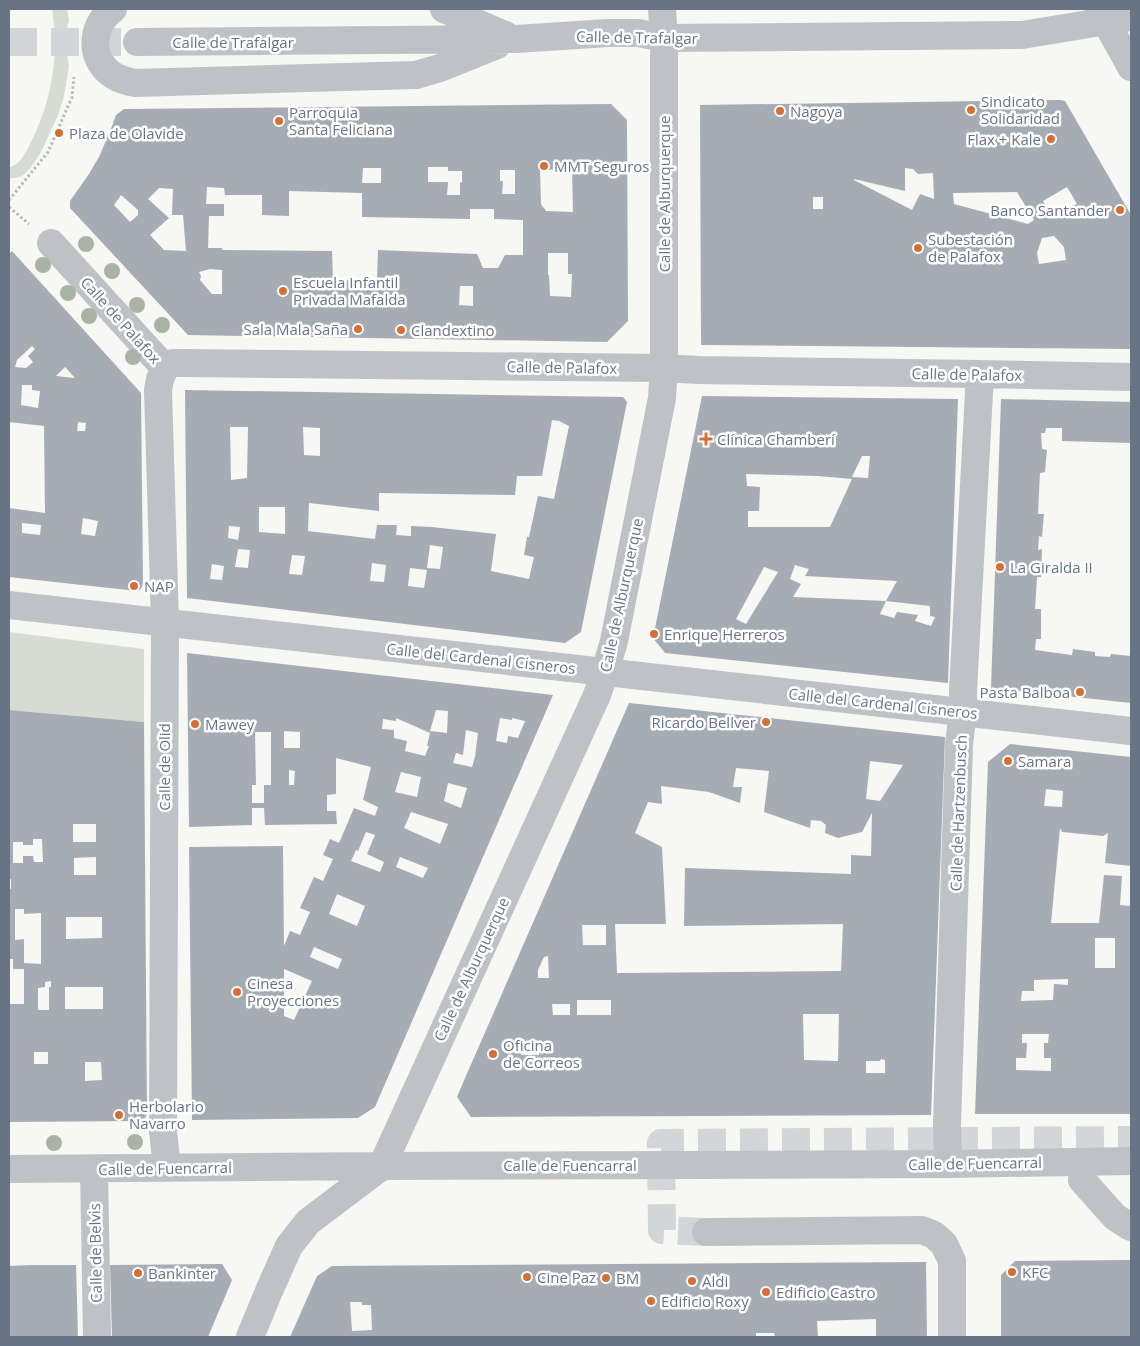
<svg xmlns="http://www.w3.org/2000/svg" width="1140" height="1346" font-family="'Open Sans',sans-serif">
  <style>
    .green { fill: #d6dbd4 }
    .building { fill: #a6acb3; fill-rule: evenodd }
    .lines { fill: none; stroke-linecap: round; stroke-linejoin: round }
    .minor-tunnel { stroke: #d3d6d8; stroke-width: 28; stroke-dasharray: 28 14; stroke-linecap: butt }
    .path { stroke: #b9bbbe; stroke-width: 3; stroke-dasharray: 2.5 2.5; stroke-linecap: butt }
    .minor { stroke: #bec2c6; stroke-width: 28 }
    .tree { fill: #a8b3a6 }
    .poi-dot { fill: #d66f36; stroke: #fff; stroke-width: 2 }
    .labels { text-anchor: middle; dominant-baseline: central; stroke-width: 5; stroke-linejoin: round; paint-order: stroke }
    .street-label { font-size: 15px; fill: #687483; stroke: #fff }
    .poi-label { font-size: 15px; fill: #687483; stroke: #fff; text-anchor: start }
  </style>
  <rect width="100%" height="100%" fill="#f7f7f4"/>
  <path class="green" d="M52,9H67L69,20L66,31L65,44L69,66L64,96L58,115L41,152L30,169L22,176L16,178H9V167C19,166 24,155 29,146C51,104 60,56 52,9Z
    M9,632L144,649V722L9,710Z"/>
  <path class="building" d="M1060,100L1065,101L1131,215V349L701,345L700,105ZM905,168L913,169L918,174L933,173L934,199L920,194L912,210L854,180V179L905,191ZM1067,187L1077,204L1051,214L1043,201ZM1017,192L1034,220L1028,224L954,204L953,193ZM813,197H823V209H813ZM1054,236L1064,247L1066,260L1039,264L1037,253L1042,238Z
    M611,104L627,120L628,321L607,342L188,335L70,208V201L89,174L100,155L112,126L116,115L124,109ZM428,167H448V171H462V183L460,182V195H447L448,182H428ZM363,168H381V183H362ZM572,169L573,212L546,211L541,204L540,170ZM500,170H515V194H502L503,181H500ZM207,187L224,188L225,195H262V215L289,216V191L362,193V217L470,219V209H494V219L523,220V255H505L498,268H483L477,254L378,250L377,281L347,280V282H333L332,251L222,250V248H208L209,216H224V204H206ZM159,188L173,189L172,215H183L186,251L164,250L150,235L169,218L148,199ZM121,195L138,210V215L130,222L114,205ZM548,253H568V274H572L571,297L550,296L549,275H548ZM210,269L222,270V294H212L200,280L201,276L199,272ZM460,286H473V306L459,305Z
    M12,251L141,393L143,583L141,589L137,591L9,577V508L45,513L44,426L9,422V254ZM32,346L35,349L28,356L33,362L26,368L15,367L17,360ZM65,367L75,378L56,376ZM22,385H32V390L40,391L38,408L21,405ZM78,422L86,423L85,431H77ZM83,518L98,521L95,536L81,534ZM22,523L41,525L40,535L22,533Z
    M185,390L623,397L627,402L581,632L565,643L187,598ZM552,420L559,421L569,426L554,499L538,496L529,537H527L524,555L534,557L529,579L491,571L496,534L432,527L411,526V536L396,535L397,525H377L375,539L308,531L309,503L379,511V493L515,495L517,476H542ZM230,427H248L247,478L231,480ZM303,427L320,428V456L304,455ZM259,507H285V534L259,532ZM229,526L240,527L238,540L228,538ZM430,545L443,547L440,569L427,568ZM238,549L250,550L248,568L235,567ZM292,555L305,556L302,575L289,574ZM372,563L386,565L384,582L370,581ZM212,564L224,566L222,580L210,579ZM410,568L427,570L424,588L408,586Z
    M702,396L958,399L948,683L665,653L653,638ZM862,456H870L868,478L852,477ZM746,474L818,476L852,479L830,527H748V511H759L760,487L747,486ZM795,565L809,569L805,576L897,581L886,601L930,606V616L935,617L931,626L915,621L918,615L897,612L894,618L880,614L886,601L793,597L801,584L790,579ZM764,567L778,572L746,624L736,619Z
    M1001,399L1131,402V443L1062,441V428H1046L1045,433H1041L1042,449L1047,450L1045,472L1040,473L1038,514H1044L1042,537L1039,536L1038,550L1042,549L1041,577H1037L1035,609H1041V639H1036L1035,650L1072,655L1073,649L1095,652V656L1110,657L1111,654L1131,656V703L991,688Z
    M187,653L553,695L375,1107L358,1118L192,1120L189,847L283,846L284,946L290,931L300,935L310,912L300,908L314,877L323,881L333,859L323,855L330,839L339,843L354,808L375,816L378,807L363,800L371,767L336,758V794L327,795V811H336L337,824L265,825L264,808H252V825L189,827ZM436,710L448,711L447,733L430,731ZM396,718L430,733L427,746H429L425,756L405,751L407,741L394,738V730L382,729L383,719L396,721ZM500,718L512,720V718L525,721L518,738L508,736L507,743L496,741ZM466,730L478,733L475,757L472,767L453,763L456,753L463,755ZM284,731L300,732V748H284ZM255,732H271V785H264V803H252V785H256ZM289,770L295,771L294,785H289ZM401,772L421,777L417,797L395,792ZM448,783L467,788L461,808L444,801ZM411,812L448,824L440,844L404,828ZM366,832L375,835L367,854L384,862L380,872L351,861L356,850L358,851ZM400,857L428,868L423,878L396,867ZM337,894L365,906L357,926L329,914ZM314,947L342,959L338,969L310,957ZM284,969L312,981L294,1020L284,1016Z
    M629,703L945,737L931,1115L471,1117L457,1097L462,1085ZM870,761L903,765L880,801L866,799ZM736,768L769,771L764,812L810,828L811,820L821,821L826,825L825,833L838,838L862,832L872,813L871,856L851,855V874L685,868L684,926L843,924L841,971L617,973L615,924H666L662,847L635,833L648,802L662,804L661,786L709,792L740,803L742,787H733ZM582,925H606V945H583ZM548,956L549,978H538V970L544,957ZM577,1000H611V1015H577ZM552,1004H570V1015H553ZM803,1014H839L838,1061L804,1060ZM527,1042H539V1055H521ZM881,1059L885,1060V1073H866V1061H880Z
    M9,710L144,722L147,1113L145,1118L139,1121L9,1122V1004H24V969H13V959H9V889H11V879H9ZM73,824H96V842H73ZM33,839H42L43,862H34L33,856H23V863H13V842H23V845H33ZM96,857V875H74V858ZM15,909H24V914L41,913V964L24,963V939L15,940ZM66,917H102V938L66,939ZM51,981V987H49V1010H38V988L45,987V982ZM65,987H103V1009H65ZM34,1052H48V1064H34ZM85,1062H101L102,1080L85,1081Z
    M1010,744L1131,757V866L1105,863L1108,833L1103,836L1062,832L1060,828L1051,923H1099L1104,875L1122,876L1120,905L1131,906V1114H975L988,762ZM1046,789L1063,791L1062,807L1044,806ZM1095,938H1115V968H1095ZM1068,979V985L1054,984L1053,1000L1021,1001L1022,991H1034V980ZM1022,1034H1049L1048,1043H1044V1058H1051V1071L1016,1070V1058H1026L1027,1043H1022Z
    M1125,1260H1131V1337H1001V1275L1015,1261Z
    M926,1262L927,1337H876V1319L817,1321L818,1337H775L774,1333H756V1337H290L317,1276L332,1266ZM350,1302H362V1305H371L372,1330L352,1331Z
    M222,1264L232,1280L208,1337H112L110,1265Z
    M33,1265H76L78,1337H9V1266Z"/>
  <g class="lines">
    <path class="minor-tunnel" d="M9,42H137
      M706,1232L662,1230L661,1143L1131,1140"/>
    <path class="path" d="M9,200L48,152L72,97L74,77
      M9,207L29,224"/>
    <path class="minor" d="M113,9C89,27 89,62 116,77C122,80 129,82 135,83L416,75L440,68L497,45
      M444,9L505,35
      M1099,9L1131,67
      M137,42L516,39L608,33H638L664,38L1022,35L1131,17
      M51,243L165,368
      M165,368L173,363H184L664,368L698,370L980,374L1131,377
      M165,368L160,379L158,390L165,622L163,1132L167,1167
      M9,605L1131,731
      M1083,1162L1082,1180L1115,1217L1129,1226L1131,1227
      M948,1164L947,1125L959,744L963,712V691L980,374
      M9,1169L382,1166L948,1164L1131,1161
      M94,1169L97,1337
      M706,1232L922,1230L934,1235L944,1244L952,1261V1337
      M250,1337L269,1291L289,1246L308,1222L382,1166L597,695L605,672L614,641L662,398L664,368V38L662,9"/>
  </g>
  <g class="tree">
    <circle cx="86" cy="244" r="8"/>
    <circle cx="43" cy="265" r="8"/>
    <circle cx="112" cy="271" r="8"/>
    <circle cx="68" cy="293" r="8"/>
    <circle cx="137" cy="305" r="8"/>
    <circle cx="89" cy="316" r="8"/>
    <circle cx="162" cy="325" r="8"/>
    <circle cx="133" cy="357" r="8"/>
    <circle cx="135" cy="1142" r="8"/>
    <circle cx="54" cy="1143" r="8"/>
  </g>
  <g class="poi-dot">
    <circle cx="971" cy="110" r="5"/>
    <circle cx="780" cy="111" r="5"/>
    <circle cx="279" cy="121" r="5"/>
    <circle cx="59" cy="133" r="5"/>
    <circle cx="1051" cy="139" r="5"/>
    <circle cx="544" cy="166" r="5"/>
    <circle cx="1120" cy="210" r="5"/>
    <circle cx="918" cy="248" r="5"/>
    <circle cx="283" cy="291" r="5"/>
    <circle cx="358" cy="329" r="5"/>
    <circle cx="401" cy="330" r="5"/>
    <path d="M703.5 431.5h5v5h5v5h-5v5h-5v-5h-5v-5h5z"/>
    <circle cx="1000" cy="567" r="5"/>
    <circle cx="134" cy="586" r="5"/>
    <circle cx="654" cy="634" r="5"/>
    <circle cx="1080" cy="692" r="5"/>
    <circle cx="766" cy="722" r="5"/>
    <circle cx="195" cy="724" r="5"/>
    <circle cx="1008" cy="761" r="5"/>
    <circle cx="237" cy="992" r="5"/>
    <circle cx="493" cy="1054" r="5"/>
    <circle cx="119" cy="1115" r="5"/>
    <circle cx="1012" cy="1272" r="5"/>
    <circle cx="138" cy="1273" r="5"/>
    <circle cx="527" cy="1277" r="5"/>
    <circle cx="606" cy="1278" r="5"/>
    <circle cx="692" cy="1281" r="5"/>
    <circle cx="766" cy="1292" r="5"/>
    <circle cx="651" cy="1301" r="5"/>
  </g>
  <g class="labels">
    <g class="street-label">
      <text transform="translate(637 37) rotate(1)">Calle de Trafalgar</text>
      <text x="233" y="42">Calle de Trafalgar</text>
      <text transform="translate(664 194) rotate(-90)">Calle de Alburquerque</text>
      <text transform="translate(121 320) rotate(48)">Calle de Palafox</text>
      <text transform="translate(562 367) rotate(1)">Calle de Palafox</text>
      <text transform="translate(967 374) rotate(1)">Calle de Palafox</text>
      <text transform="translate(621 595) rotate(-78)">Calle de Alburquerque</text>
      <text transform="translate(481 658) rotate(6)">Calle del Cardenal Cisneros</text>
      <text transform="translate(883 703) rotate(6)">Calle del Cardenal Cisneros</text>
      <text transform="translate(164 767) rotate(-90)">Calle de Olid</text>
      <text transform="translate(958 813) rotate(-88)">Calle de Hartzenbusch</text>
      <text transform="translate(471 969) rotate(-65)">Calle de Alburquerque</text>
      <text transform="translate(975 1163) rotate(-1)">Calle de Fuencarral</text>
      <text x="570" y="1165">Calle de Fuencarral</text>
      <text transform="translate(165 1168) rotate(-1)">Calle de Fuencarral</text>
      <text transform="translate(95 1253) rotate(-91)">Calle de Belvis</text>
    </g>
    <g class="poi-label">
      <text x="981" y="101">Sindicato<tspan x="981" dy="17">Solidaridad</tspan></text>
      <text x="790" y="111">Nagoya</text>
      <text x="289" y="112">Parroquia<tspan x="289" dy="17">Santa Feliciana</tspan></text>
      <text x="69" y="133">Plaza de Olavide</text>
      <text x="1041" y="139" text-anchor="end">Flax + Kale</text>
      <text x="554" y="166">MMT Seguros</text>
      <text x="1110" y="210" text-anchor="end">Banco Santander</text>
      <text x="928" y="239">Subestación<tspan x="928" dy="17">de Palafox</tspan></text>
      <text x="293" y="282">Escuela Infantil<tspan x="293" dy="17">Privada Mafalda</tspan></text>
      <text x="348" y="329" text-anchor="end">Sala Mala Saña</text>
      <text x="411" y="330">Clandextino</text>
      <text x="717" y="439">Clínica Chamberí</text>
      <text x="1010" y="567">La Giralda II</text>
      <text x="144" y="586">NAP</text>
      <text x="664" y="634">Enrique Herreros</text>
      <text x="1070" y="692" text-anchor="end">Pasta Balboa</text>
      <text x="756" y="722" text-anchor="end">Ricardo Bellver</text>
      <text x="205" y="724">Mawey</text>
      <text x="1018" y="761">Samara</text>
      <text x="247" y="983">Cinesa<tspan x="247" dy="17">Proyecciones</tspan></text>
      <text x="503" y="1045">Oficina<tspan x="503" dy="17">de Correos</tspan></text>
      <text x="129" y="1106">Herbolario<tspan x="129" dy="17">Navarro</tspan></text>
      <text x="1022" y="1272">KFC</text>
      <text x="148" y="1273">Bankinter</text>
      <text x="537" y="1277">Cine Paz</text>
      <text x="616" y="1278">BM</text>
      <text x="702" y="1281">Aldi</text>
      <text x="776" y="1292">Edificio Castro</text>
      <text x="661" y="1301">Edificio Roxy</text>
    </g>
  </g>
  <rect width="1140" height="1346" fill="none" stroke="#687483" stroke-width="20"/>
</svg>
